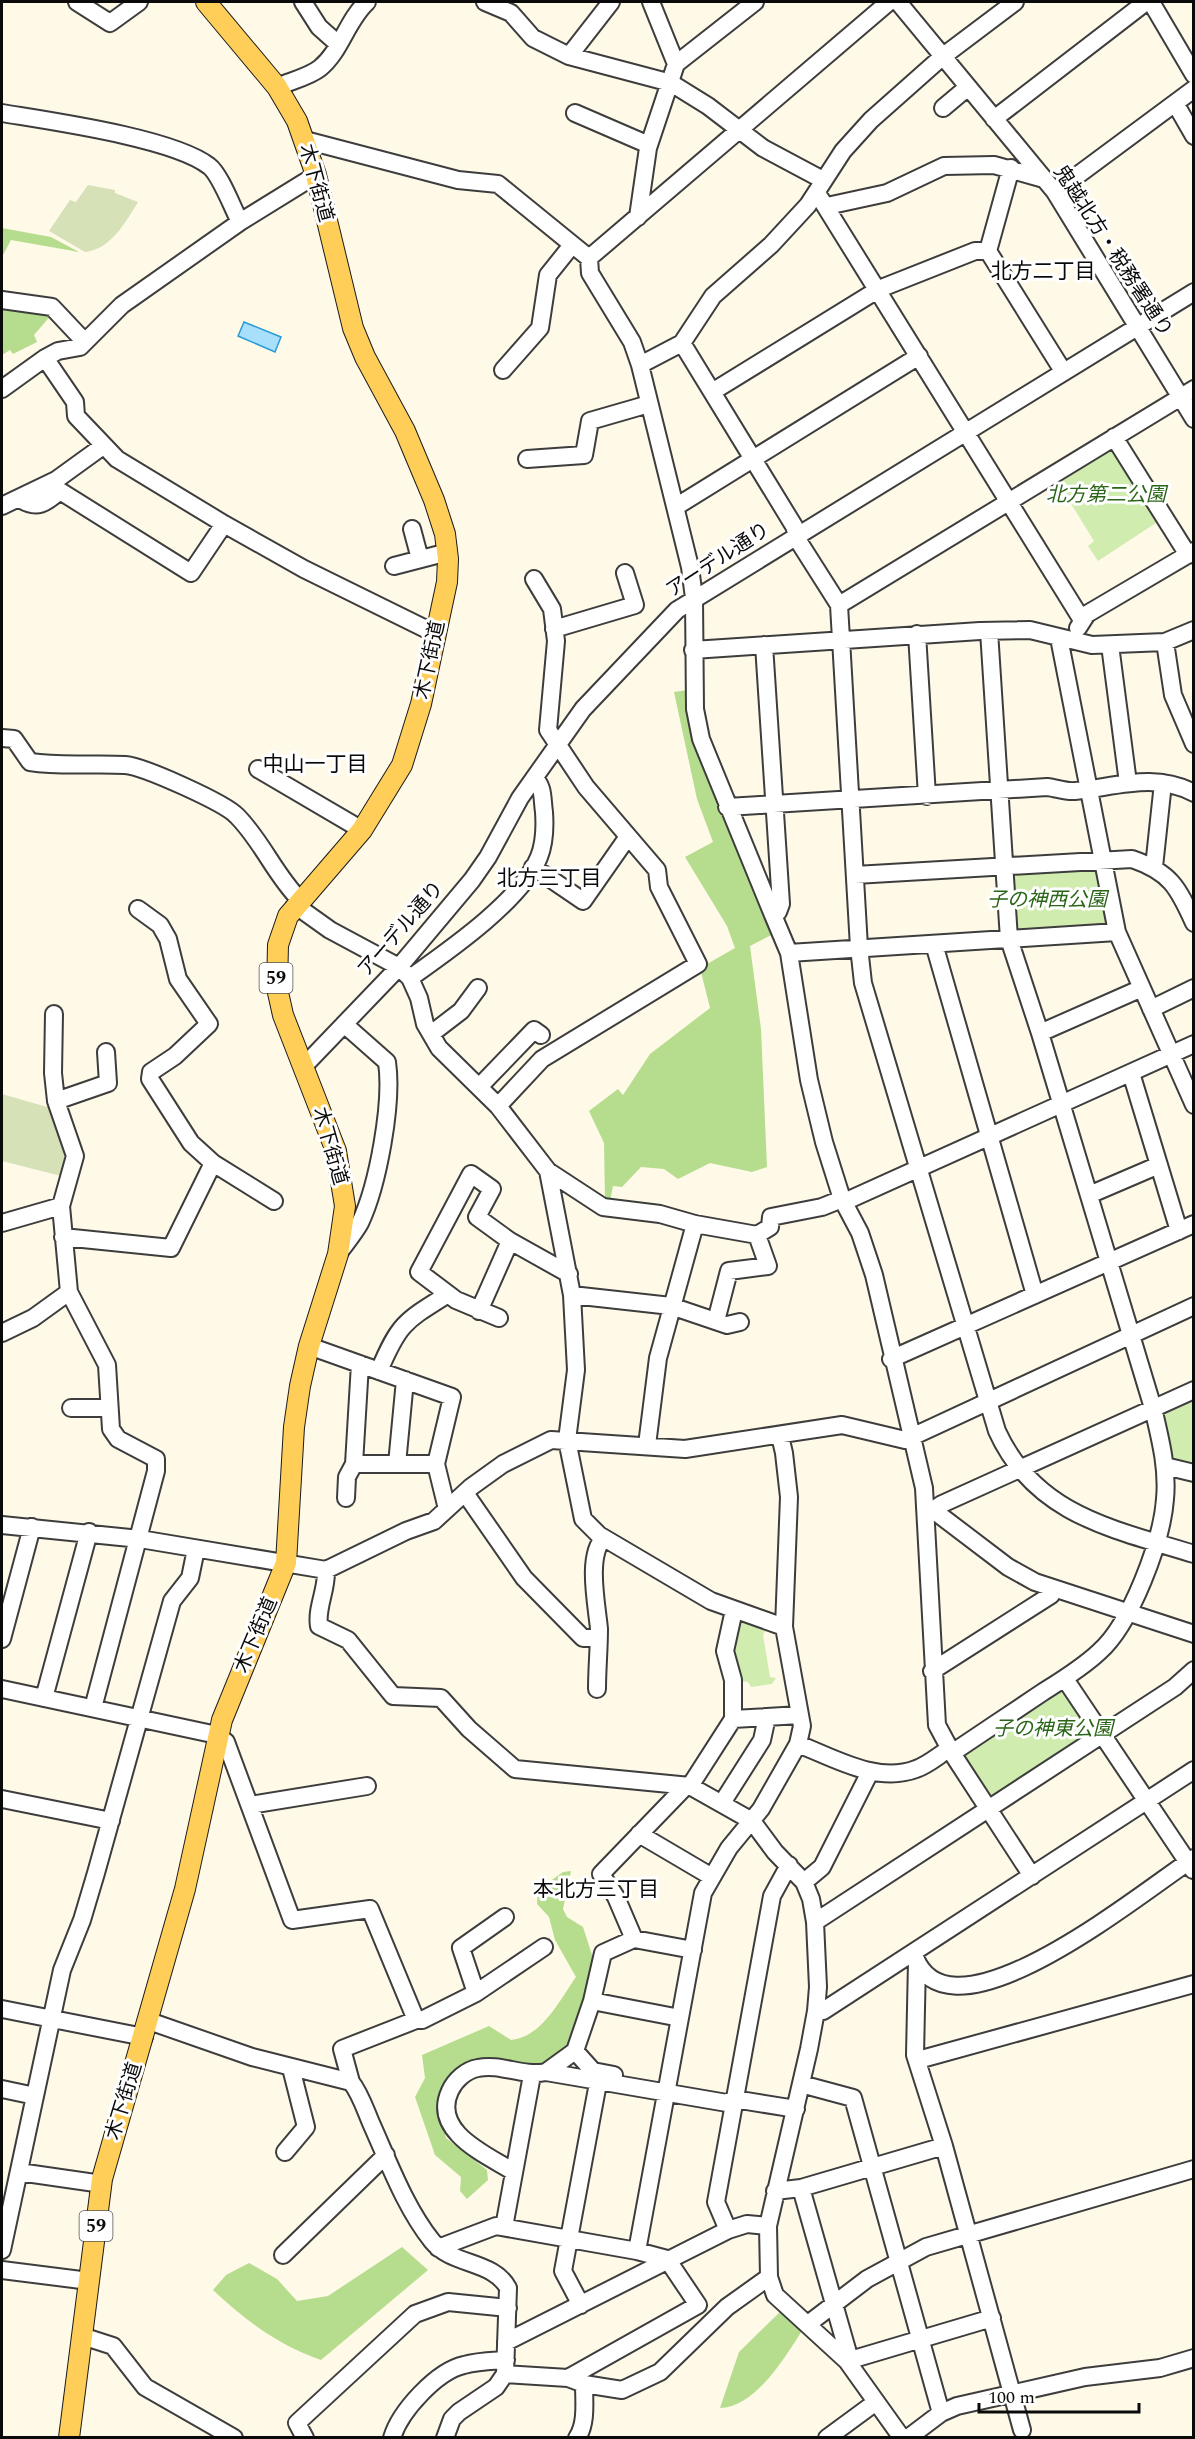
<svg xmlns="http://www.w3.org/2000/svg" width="1195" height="2439" font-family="Spectral,'Noto Sans JP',serif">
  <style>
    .green { fill: #d1ecaf }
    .forest { fill: #b5dd8d }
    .cemetery { fill: #d6e1b8 }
    .water { fill: #a8e0fb; stroke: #2a9ad7; stroke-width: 1.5 }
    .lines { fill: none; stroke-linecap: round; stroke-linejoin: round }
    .minor-casing { stroke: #3d3d3d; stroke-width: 20 }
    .major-casing { stroke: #1b1b1b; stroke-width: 22 }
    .minor { stroke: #fff; stroke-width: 16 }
    .major { stroke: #ffce58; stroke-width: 20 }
    .labels { text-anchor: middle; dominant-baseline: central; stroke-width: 6; stroke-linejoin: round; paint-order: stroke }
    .shield { fill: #fff; stroke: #545454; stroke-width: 1.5 }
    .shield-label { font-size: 18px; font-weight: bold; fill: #0a0a0a }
    .street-label { font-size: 20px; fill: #0a0a0a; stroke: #fff }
    .park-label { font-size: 20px; font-style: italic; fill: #2b6517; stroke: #fff }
    .neighbourhood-label { font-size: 21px; fill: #0a0a0a; stroke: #fff }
  </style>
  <rect width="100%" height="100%" fill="#fff9e8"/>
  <path class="green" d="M1113,441L1162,519L1098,561L1088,546L1094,541L1054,476Z
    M1094,865L1100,870L1109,923L1105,928L1012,936L1010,869Z
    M1193,1395V1469L1171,1463L1158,1411Z
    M735,1613L766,1629L763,1635L770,1677L776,1678L772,1684L751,1687L748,1682L735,1681L727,1651Z
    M1060,1691L1065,1692L1093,1730L1092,1737L993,1802L962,1762L965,1755Z"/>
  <path class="forest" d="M2,228L51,237L79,252L11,240L2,257Z
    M2,304L52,314L34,335L37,342L13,354L10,350L2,355Z
    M688,690L775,933L750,946L761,1029L767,1167L752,1172L710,1163L678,1179L664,1169L641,1167L622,1187L613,1186L610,1201L605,1202L604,1143L589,1111L618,1089L623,1095L650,1054L710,1008L700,968L735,948L727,926L685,857L713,842L697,799L674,692Z
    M571,1871L563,1909L567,1917L583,1927L593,1958L589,1994L570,2047L539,2068L463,2067L442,2089L440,2104L446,2138L487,2170L488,2180L467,2199L460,2191L461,2177L435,2155L415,2097L425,2078L422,2055L489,2026L511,2040C542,2037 559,2001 576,1977L555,1940L549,1917L537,1904L538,1890L563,1872Z
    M402,2247L428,2270L321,2360C278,2345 246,2321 213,2290L226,2275L249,2263L277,2279L297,2301L328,2296Z
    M781,2311L803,2329C786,2356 755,2408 720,2408L739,2352Z"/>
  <path class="cemetery" d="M88,185L115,190V193L138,202C126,222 110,250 85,252L49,231L70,200L76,202Z
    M2,1094L54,1109L71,1156L65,1177L2,1161Z"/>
  <path class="water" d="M244,322L281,337L275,352L238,336Z"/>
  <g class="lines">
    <defs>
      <path id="minor" d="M77,2L110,23L139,2
        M303,2L319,27L338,44
        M485,2L511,13L533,38L569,56L671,83L708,106L763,148L823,180
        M898,2L1055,192L1194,419
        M1151,2L1194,75
        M569,56L611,2
        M676,64L755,2
        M277,87C290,81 309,77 320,68C341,51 347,20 367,2
        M1175,103L1194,136
        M943,108L968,87
        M2,113C50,121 173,138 209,166C220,174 233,209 240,222
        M575,113L649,145
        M994,119L1146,2
        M305,140L458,180L498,184L589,258L590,273L632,342L640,365L690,567L694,598L695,709L701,739L773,915
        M1011,168L988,251L1063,371
        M1055,192L1194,89
        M817,193L1082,620
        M827,206L887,193L944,166L994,165L1044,179
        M638,217L648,148L676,64L651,2
        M589,258L889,2
        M2,300L52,307L85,342
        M682,343L794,526L799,542L839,605L859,947L863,983L997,1431C1035,1515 1113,1529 1194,1554
        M45,358L75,402L76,416L117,459L224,524L304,569L436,634
        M640,365L682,343L713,296L771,245L808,205L843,151L871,120L942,57L1015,2
        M503,370L540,328L548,275L572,245
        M2,389L45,358L58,351L80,347L122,305L240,222L316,175
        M712,392L879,289L975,251H988
        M1114,437L1188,555
        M527,459L584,455L590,421L649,404
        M20,499C37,510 46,503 60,491L191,573L224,524
        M2,506L56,480L103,446
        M677,506L919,356
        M412,529L420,559
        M394,566L448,552
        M839,605L1194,389
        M1078,628L1087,614L1194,551
        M554,629L635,605L625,573
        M917,634L927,796
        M1059,638L1117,932L1194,1105
        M1165,642L1173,695L1194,744
        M764,645L781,904L778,912L773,915L789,953L809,1080L824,1142L842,1199L860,1233L874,1275L924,1488L937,1725L952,1753L1032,1876
        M1110,645L1128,783
        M693,650L980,631L1030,630L1092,645L1165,642L1194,630
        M2,738L14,739L30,762C62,767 93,763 125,765C143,766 225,803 237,816C262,841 275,875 300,900
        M258,769L362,830
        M727,807L1047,787C1057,788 1065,792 1075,791C1116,787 1154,772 1194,793
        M533,867L583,901L627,838
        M1154,867L1163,783
        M855,875L1132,859C1170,872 1178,887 1194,923
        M295,905L330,930L399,967L410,978L419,998L425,1024L439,1048L498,1106L548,1171L572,1295L576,1370L567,1440L583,1519L599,1535L711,1601L784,1627
        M138,909L160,925L168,939L178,979L209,1024L175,1056L151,1072L150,1079L191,1143L213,1163L274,1201
        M934,944L1035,1295
        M789,953L1117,932
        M410,978C448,951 522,900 539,857C545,842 545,826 544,812C542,799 544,786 534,778
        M1151,1009L1194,988
        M54,1014L53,1073L56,1101L75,1156L61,1206L69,1292L107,1365L111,1429L118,1439L156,1459V1471L93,1708
        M1040,1033L1142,988
        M431,1034L461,1011L478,988
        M304,1066L399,967L472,880L488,857L520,798L583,709L677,610L1194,292
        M1131,1073L1179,1231
        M479,1087L534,1030L541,1035
        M56,1101L108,1083L106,1052
        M498,1106L542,1059L698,964L659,887L657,870L586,787L548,730L556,641L552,609L534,579
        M548,1171L603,1207L660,1214L695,1224L757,1235L770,1227L771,1217L822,1207L842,1199
        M1089,1195L1159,1165
        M844,1202L1194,1044
        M2,1223L61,1206
        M63,1237L171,1248L213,1163
        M338,1254C345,1244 354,1234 360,1223C378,1185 393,1103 387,1062L344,1024
        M572,1295L671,1306L727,1325L740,1322
        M479,1311L510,1241
        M499,1318L456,1300L419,1272L471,1174L492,1189L477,1217L510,1241L569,1274
        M716,1321L729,1271L768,1266L757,1235
        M2,1333L33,1318L69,1292
        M309,1346L452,1397L436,1464L447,1509
        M891,1359L1194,1224
        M379,1371C399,1323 405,1321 448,1294
        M71,1408H109
        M647,1445L658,1358L695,1224
        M354,1464H436
        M397,1464L405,1380
        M1165,1466L1194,1473
        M465,1493L524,1578L583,1638H598
        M346,1498L347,1477L354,1464L360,1364
        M925,1508L933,1510L1008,1567L1035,1582L1194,1634
        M933,1510L942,1504L1194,1390
        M2,1525L140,1539L326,1570L406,1531L434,1521L471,1487L503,1464L551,1440L685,1449L842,1425L905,1440L1194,1306
        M326,1570C327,1590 316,1608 319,1626L348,1640L393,1696L441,1698L469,1729L515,1769L690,1786L752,1821L775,1852L804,1882L811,1899L815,1922L818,1987L816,2011L809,2049L768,2226L769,2277L775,2295L847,2361L902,2438
        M2,1639L32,1527
        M932,1671L1051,1595L1054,1590
        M1065,1679L1193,1870
        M2,1689L217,1735L226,1742L292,1920L370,1909L416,2020
        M597,1689C597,1669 599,1649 599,1629C597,1606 586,1555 604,1538
        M44,1698L89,1532
        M733,1719L800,1715
        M798,1744C834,1758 877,1784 916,1769C928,1765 939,1755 949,1749
        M952,1753C982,1733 1013,1712 1043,1692C1062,1680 1082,1668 1099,1652C1131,1624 1162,1541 1165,1499C1168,1468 1160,1438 1153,1408L1040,1033L1009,939L989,631
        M686,1786L601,1874L616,1897L634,1939L693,1950
        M690,1786L733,1719V1680L725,1651L734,1610
        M2,1799L111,1821
        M722,1803L762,1740L767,1717
        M250,1805L367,1786
        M639,1834L712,1877
        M804,1882L822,1867L870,1772
        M815,1922L1175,1687L1194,1670
        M915,1957C951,2051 1148,1887 1194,1858
        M917,1962L915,2055L944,2146L1022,2430
        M476,1993L461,1948L505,1917
        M592,2001L680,2018
        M2,2009L144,2037
        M816,2011H823L1194,1770
        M149,2021L252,2057L351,2082C360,2093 365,2109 371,2123C389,2163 405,2207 432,2241C452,2266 493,2260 508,2288L505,2374L496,2387L459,2412L452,2419L445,2438
        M575,2051L593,2071L614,2075
        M918,2060L1194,1984
        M546,2072L575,2051L592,2001L603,1953L634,1939
        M351,2082L342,2049L416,2020H422L476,1993L544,1947
        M801,2084L853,2098L941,2413
        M2,2089L35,2096
        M285,2152L306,2127L291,2068
        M19,2172L102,2184
        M514,2172C487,2155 431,2132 450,2091C455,2080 466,2070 478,2068C501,2063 522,2077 546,2072L727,2103L734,2099L796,2109
        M801,2188L850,2360
        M775,2191L801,2188L944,2146
        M504,2227L532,2075
        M728,2230L716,2202L772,1896L789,1865
        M438,2248L496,2226L637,2251L667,2259L698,2305L568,2378
        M2,2250L62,1970L82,1920L96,1873L172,1601L190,1578L196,1549
        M637,2251L703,1893L729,1848L761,1809L798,1744L802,1726L784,1627L789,1497L784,1453L780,1436
        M283,2255L386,2155
        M2,2270L89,2281
        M581,2305L563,2271L598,2083
        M808,2324L867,2279L926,2247L1194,2169
        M82,2336L113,2346L145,2387L234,2438
        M506,2342L728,2230L747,2224L768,2226
        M847,2361L992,2318
        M505,2374L568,2378L584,2384L622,2390L660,2372L727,2307L769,2277
        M305,2438L297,2423L415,2314L448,2302L508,2308
        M392,2438C400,2411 437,2371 464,2365C478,2361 492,2361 506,2360
        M577,2438C587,2423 584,2402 584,2384
        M827,2438L876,2402
        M908,2438L941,2413L957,2406L1085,2377L1160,2368L1194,2358"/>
      <path id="major" d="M69,2438L102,2179L185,1889L222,1720L286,1563L294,1427L300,1386L309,1346L338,1254L342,1227L345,1206L336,1151L283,1015L277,988L278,945L288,916L362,830L402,765L421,704L447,582L448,559L445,534L434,500L405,431L365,357L353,328L316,175L297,121L277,87L206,2"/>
    </defs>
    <use href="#minor" class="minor-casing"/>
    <use href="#major" class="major-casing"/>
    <use href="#minor" class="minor"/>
    <use href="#major" class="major"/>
  </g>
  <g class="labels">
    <g class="shield">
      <rect x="259.5" y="963" width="33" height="30" rx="4.5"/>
      <rect x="79.5" y="2211" width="33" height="30" rx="4.5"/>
    </g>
    <g class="shield-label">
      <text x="276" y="978">59</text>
      <text x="96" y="2226">59</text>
    </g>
    <g class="street-label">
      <text transform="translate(316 183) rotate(75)">木下街道</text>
      <text transform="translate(1113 251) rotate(57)">鬼越北方・税務署通り</text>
      <text transform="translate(718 560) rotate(-33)">アーデル通り</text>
      <text transform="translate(430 660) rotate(-78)">木下街道</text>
      <text transform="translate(401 929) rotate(-49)">アーデル通り</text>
      <text transform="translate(330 1146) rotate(74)">木下街道</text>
      <text transform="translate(256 1635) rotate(-67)">木下街道</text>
      <text transform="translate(124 2101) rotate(-73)">木下街道</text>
    </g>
    <g class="park-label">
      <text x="1106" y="495">北方第二公園</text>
      <text x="1047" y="900">子の神西公園</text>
      <text x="1053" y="1729">子の神東公園</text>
    </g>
    <g class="neighbourhood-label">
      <text x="1043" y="272">北方二丁目</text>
      <text x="315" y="765">中山一丁目</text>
      <text x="549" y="879">北方三丁目</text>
      <text x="596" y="1890">本北方三丁目</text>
    </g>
  </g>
  <rect width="1195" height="2439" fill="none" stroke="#0a0a0a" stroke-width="6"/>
  <path d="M979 2403v9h160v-9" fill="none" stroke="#0a0a0a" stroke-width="3"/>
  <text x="988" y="2403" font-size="18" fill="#0a0a0a" stroke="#ffffff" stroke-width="4.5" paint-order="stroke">100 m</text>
</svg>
